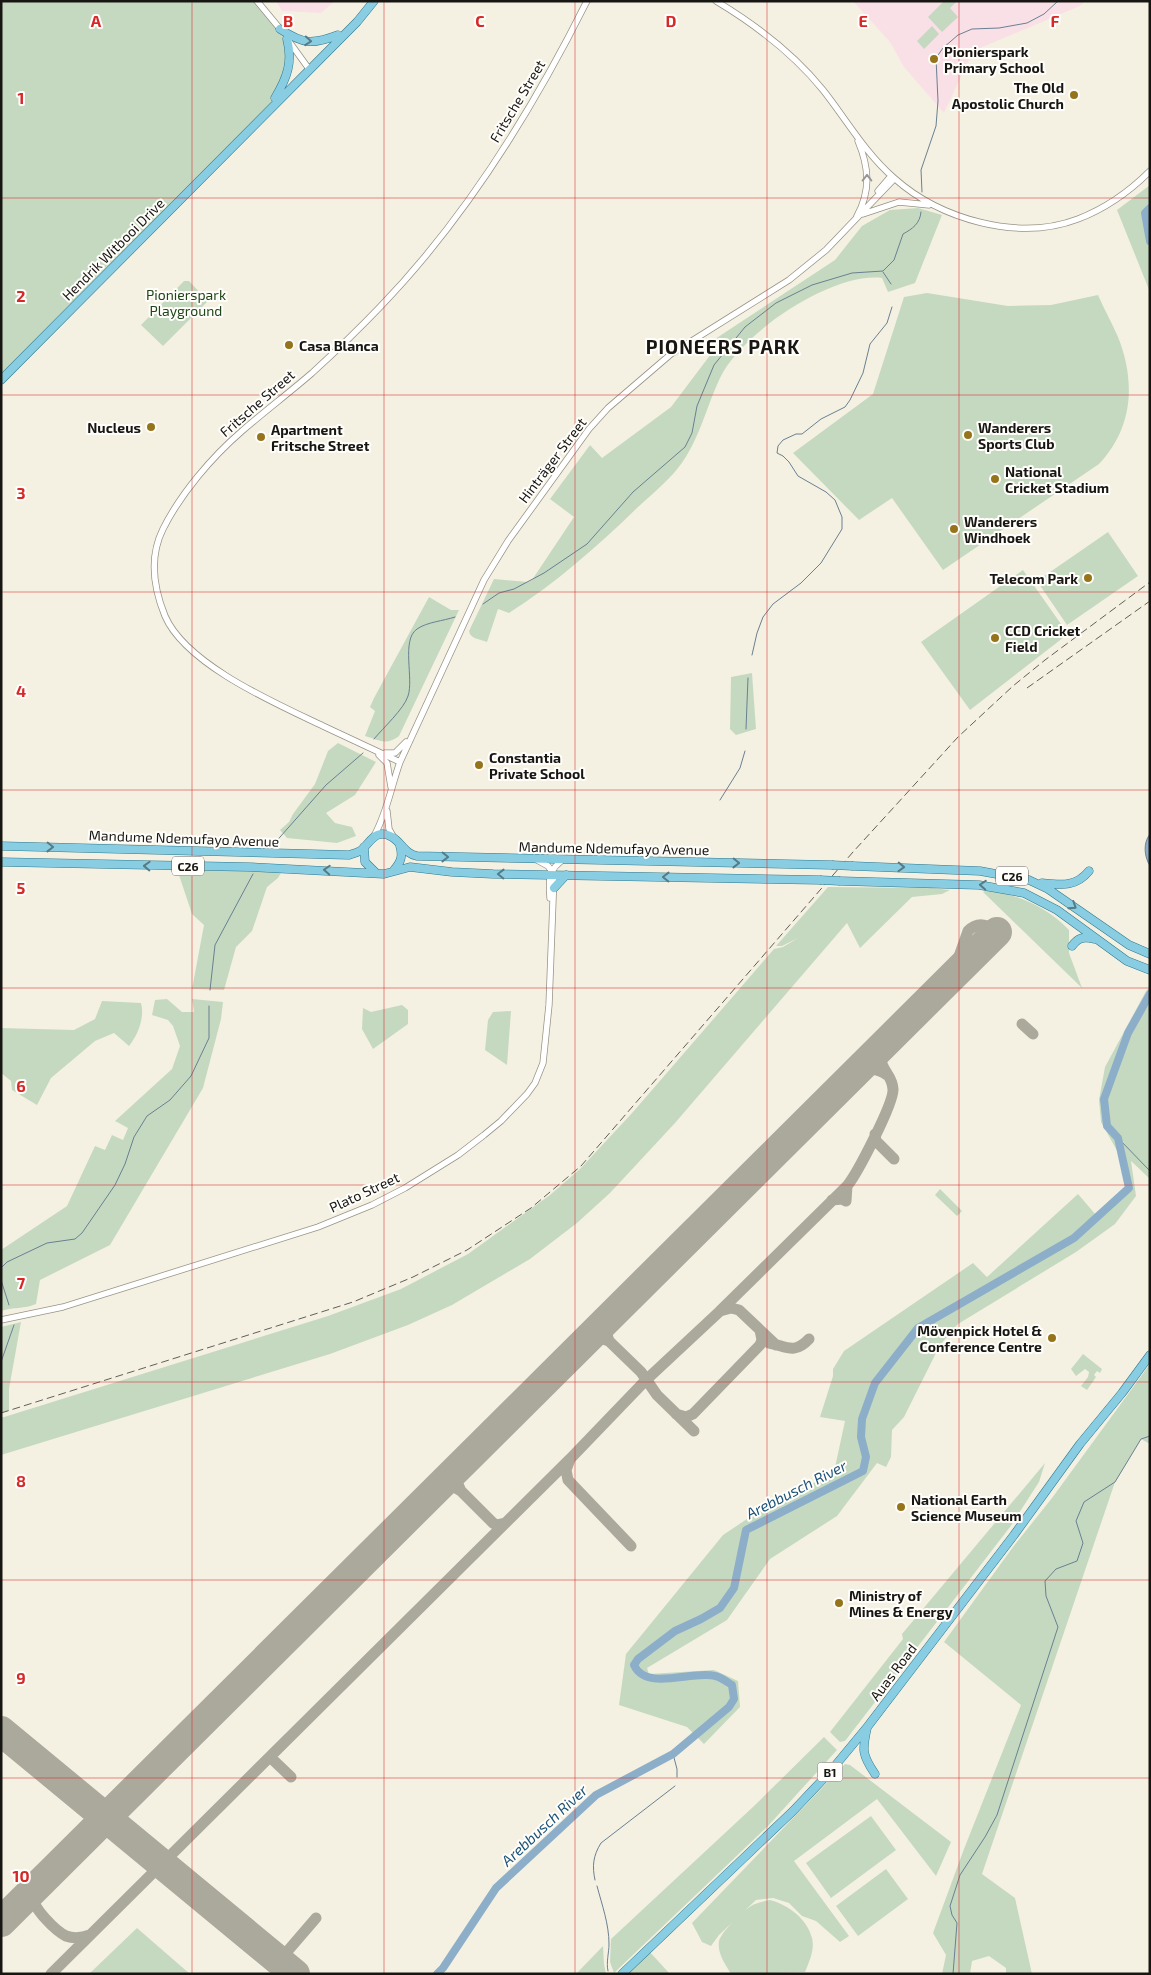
<svg xmlns="http://www.w3.org/2000/svg" width="1151" height="1975" font-family="'Exo 2',sans-serif">
  <style>
    .education { fill: #f9dfe6 }
    .green { fill: #c5d9c1 }
    .water { fill: #8caec9; stroke: #698092 }
    .lines { fill: none; stroke-linecap: round; stroke-linejoin: round }
    .stream { stroke: #698092; stroke-width: 1 }
    .river { stroke: #8caec9; stroke-width: 8 }
    .taxiway { stroke: #aba89c; stroke-width: 11 }
    .runway { stroke: #aba89c; stroke-width: 30 }
    .minor-casing { stroke: #979386; stroke-width: 7 }
    .major-casing { stroke: #2f788e; stroke-width: 9 }
    .minor { stroke: #fff; stroke-width: 5.5 }
    .major { stroke: #89cde3; stroke-width: 8 }
    .rail { stroke: #615f57; stroke-width: 1; stroke-dasharray: 8 4; stroke-linecap: butt }
    .major-bridge-casing { stroke: #2f788e; stroke-width: 9; stroke-linecap: butt }
    .major-bridge { stroke: #89cde3; stroke-width: 8 }
    .oneway { stroke: #567b85 }
    .oneway2 { stroke: #979694 }
    .grid { fill: none; stroke: #d62828; stroke-width: 1; stroke-opacity: 0.55 }
    .poi-dot { fill: #95741c; stroke: #fffefb; stroke-width: 2 }
    .labels { text-anchor: middle; dominant-baseline: central; stroke-width: 4; stroke-linejoin: round; paint-order: stroke }
    .shield { fill: #fffefb; stroke: #5d5c58; stroke-width: 1 }
    .shield-label { font-size: 12px; font-weight: bold; fill: #181612 }
    .poi-label { font-size: 14px; font-weight: bold; fill: #181612; stroke: #fffefb; text-anchor: start }
    .street-label { font-size: 14px; fill: #181612; stroke: #fffefb }
    .park-label { font-size: 14px; fill: #1f4518; stroke: #fffefb }
    .water-label { font-size: 15px; font-style: italic; fill: #1b5278; stroke: #fffefb }
    .district-label { font-size: 19px; font-weight: bold; letter-spacing: 1px; fill: #181612; stroke: #fffefb }
    .grid-label { font-size: 16px; text-anchor: middle; font-weight: bold; fill: #d62828; stroke: #fffefb; stroke-width: 4; stroke-linejoin: round; paint-order: stroke }
  </style>
  <rect width="100%" height="100%" fill="#f5f1e2"/>
  <path class="education" d="M276,1H335L321,13L282,11Z
    M853,1H1085L1080,6L973,51L944,113L904,67L890,42Z"/>
  <path class="green" d="M1,1H257L287,39L290,56L275,98L248,128L1,380Z
    M944,1H957L950,8L958,17L942,32L928,17Z
    M932,26L939,34L924,49L917,41Z
    M1150,185V292L1117,210Z
    M918,208L942,215L915,283L888,292L882,278C832,272 741,333 720,378C705,410 698,446 674,473C663,485 650,496 638,507C598,546 556,583 509,613L498,609L487,642C480,639 470,639 469,631L494,579L528,582L532,580L574,517L550,499L590,445L602,458L671,407L714,350L709,343L835,260L862,226L890,210Z
    M184,281H189L208,301L163,346L141,325Z
    M927,293L1008,306L1051,305L1098,295C1104,309 1112,323 1118,337C1136,382 1133,428 1099,464L943,570L892,498L859,520L793,453L873,394L904,297Z
    M1108,532L1138,576L1067,625L1037,581Z
    M1023,570L1068,634L970,710L921,642Z
    M429,597L451,610H459L399,736C386,746 379,740 365,736L375,711L370,707L374,698Z
    M752,673L756,729L736,735L730,729L731,677Z
    M338,743L376,762L355,795L326,813L335,823L352,827L356,836L337,843L287,838L280,830L289,822L293,814L315,784L328,751Z
    M177,869L282,871L278,878L267,887L252,931L236,947L224,990L192,989L204,925L192,914Z
    M828,887L931,888L950,890L942,894L912,897L860,948L847,923L675,1123L610,1193L577,1223L530,1259L452,1305L408,1325L330,1354L1,1455V1418L328,1316L401,1289L468,1254L550,1195L580,1169L633,1112L774,949L783,947L798,938L782,946H776Z
    M988,890C1019,895 1047,907 1069,930V953L1082,988L983,892Z
    M1150,987V1179L1131,1161L1136,1196L1115,1224L1076,1252L958,1324L940,1345L904,1417L892,1430L891,1457L886,1467L877,1463L837,1516L770,1559L727,1620L647,1668L649,1674L714,1670L738,1681L740,1707L704,1744L687,1727L619,1705L626,1654L723,1535L753,1515L834,1472L845,1421L820,1417L833,1376V1369L844,1351L973,1263L987,1277L1078,1194L1096,1215L1127,1188L1120,1156L1101,1122L1099,1100L1105,1067L1146,991Z
    M167,999L182,1012H194L192,999L223,1002L221,1019L203,1088L110,1245L40,1280L36,1304C25,1309 13,1307 1,1311V1250L67,1206L95,1146L105,1150L112,1135L123,1140L128,1128L115,1121L172,1069L180,1046L173,1026L168,1020L152,1015L155,1000Z
    M102,1001L141,1003C145,1017 138,1035 129,1046L114,1033L95,1041L51,1078L37,1105L12,1090L11,1081L1,1073V1028L74,1030L95,1019Z
    M402,1005L408,1010V1024L373,1049L362,1029L363,1008L371,1012Z
    M511,1011L507,1065L485,1050L488,1020L493,1012Z
    M940,1189L962,1211L957,1216L935,1195Z
    M21,1322L9,1389V1410L1,1413V1327Z
    M1083,1354L1102,1369L1100,1373L1097,1371L1094,1375L1096,1377L1087,1390L1081,1386L1088,1377L1089,1372L1085,1369L1076,1376L1071,1369Z
    M1150,1364V1444L1141,1439L1115,1482L982,1874L1015,1898L1032,1974H1006V1968L989,1956L972,1961L970,1974H942L946,1955L933,1933L964,1849L1021,1705L944,1642L1013,1547L1052,1498Z
    M1045,1463L1039,1482L1010,1527L845,1741L840,1742L830,1732L903,1639L902,1634Z
    M824,1737L837,1750L768,1826L614,1973L610,1962L611,1939L754,1806Z
    M845,1764L850,1765L951,1842L936,1876L877,1799L794,1861L849,1936L840,1942L816,1921L802,1916L789,1903L773,1898L756,1900L719,1935L711,1946L702,1942L692,1923Z
    M871,1816L896,1850L831,1898L806,1863Z
    M886,1869L908,1899L858,1936L836,1906Z
    M770,1900C789,1905 807,1919 812,1938C815,1950 809,1962 805,1972L731,1974C725,1964 717,1953 719,1941C721,1932 746,1907 755,1904C760,1902 765,1901 770,1900Z
    M137,1928L190,1974H89Z
    M603,1946L604,1964L606,1974H576Z
    M648,1950L670,1974H622Z"/>
  <path class="water" d="M1150,834V866C1144,856 1143,843 1150,834Z"/>
  <g class="lines">
    <path class="stream" d="M922,192L921,170L936,126L938,101L936,58L943,48L958,35L972,29L999,28L1027,23L1044,14L1058,1
      M883,272L891,284
      M483,604L499,593L514,589L544,573L587,544L633,492L685,447L692,433L697,406L714,365L745,327L776,303L812,285L852,273L883,271L894,260L903,234C912,229 920,224 921,212
      M752,655L757,633L763,617L773,604L801,583L821,563L842,529V517L835,500L826,492L798,476L789,462L783,456L777,453L778,446L783,440L796,434H802L821,419L845,407L850,400L863,373L870,344L887,323L892,307
      M746,729L748,678
      M374,739C383,728 404,709 408,696C414,679 401,640 417,629C427,622 443,621 455,617
      M720,800L740,768L745,751
      M273,845L326,785L363,753
      M210,990L215,945L253,874
      M1118,1138L1150,1171
      M1,1268L7,1262L47,1243L75,1239L82,1233L115,1185L125,1164L134,1137L147,1116L170,1100L191,1076L209,1038V1006
      M1,1280L9,1305
      M1,1362L14,1325
      M673,1754L677,1769V1777
      M595,1880C592,1866 593,1856 601,1843L675,1786
      M597,1886C602,1905 609,1924 609,1944C609,1953 606,1962 608,1971
      M953,1974L957,1923L952,1915L950,1906L960,1875L985,1837L997,1815L1058,1627L1046,1596L1045,1581L1056,1569L1077,1561L1083,1543L1076,1521L1084,1502L1115,1482L1141,1439L1150,1436"/>
    <path class="river" d="M1150,208L1145,213L1150,241
      M437,1974L443,1968L496,1888L596,1795L673,1754L729,1707L734,1699L732,1685C727,1682 721,1677 715,1676C692,1670 646,1692 634,1665L638,1659L675,1631L701,1619L720,1608L734,1588L746,1530L863,1471L866,1457L861,1437L862,1419L875,1383L918,1328L1074,1238L1129,1188L1118,1138L1107,1126L1104,1099L1128,1033L1150,994"/>
    <path class="taxiway" d="M952,976L968,931C973,926 979,923 987,926L993,936
      M1022,1024L1033,1034
      M857,1072C868,1068 877,1068 887,1075
      M875,1134L876,1141L894,1159
      M832,1200L842,1199L846,1201L847,1186
      M720,1311L731,1308L739,1310L776,1345
      M609,1318L605,1328L609,1341
      M587,1340L600,1338L609,1341L641,1372L657,1395L694,1431
      M769,1343C786,1346 794,1355 809,1339
      M676,1414L686,1417L693,1414L760,1345L762,1340L760,1330
      M570,1459L566,1470L568,1480L631,1546
      M459,1468L456,1480L461,1491L493,1523L497,1525L505,1523
      M438,1488L452,1486L461,1491
      M270,1757L291,1777
      M149,1853L161,1859L170,1855
      M42,1882C39,1886 34,1891 33,1896C32,1908 56,1931 66,1936C74,1939 82,1938 90,1935
      M279,1961L316,1918
      M51,1974L570,1459L645,1381L719,1312L847,1186C857,1174 894,1103 893,1089C892,1070 872,1068 886,1043"/>
    <path class="runway" d="M1,1731L295,1974
      M1,1922L997,932"/>
    <defs>
      <path id="minor" d="M257,1L281,30
        M716,1C756,25 793,53 823,90C846,119 865,153 894,178C940,219 1018,242 1078,219C1104,209 1130,191 1150,171
        M288,40L309,69
        M878,191L891,176
        M863,214L899,202L929,205
        M857,216C871,191 869,167 858,141
        M385,753H395L406,742
        M379,755L387,763L391,787
        M400,762C374,750 349,738 323,726C277,704 186,665 165,616C154,589 149,557 163,529C181,493 212,457 242,431C265,411 289,393 312,373C335,352 358,330 380,307C466,218 532,111 587,1
        M387,811L389,829L394,838
        M374,836C387,813 391,787 400,762L484,580L508,541L589,429L608,408L671,354L789,280L826,250L894,179
        M550,898C549,879 547,871 564,859
        M1,1320L63,1307L318,1227L372,1205L405,1188L458,1155L484,1135L501,1121L527,1094L535,1083L543,1063L549,1005L554,874L548,866L537,860"/>
      <path id="major" d="M280,29C303,44 312,45 338,35
        M275,98C287,78 293,62 287,39
        M1,380L357,22L374,1
        M1,846L349,855C352,854 356,853 360,851C370,844 375,827 392,837C402,843 405,854 417,856L832,865
        M364,847L365,862L376,873
        M1,862L249,867L384,874L410,867L452,872L493,874L820,880
        M853,866L980,871L1029,880L1048,889L1129,945L1150,954
        M394,870C401,862 403,856 400,846
        M840,881L979,885L1024,893L1057,910L1127,961L1150,970
        M1042,883C1062,885 1076,887 1089,871
        M554,888L566,875
        M1072,946C1078,938 1083,936 1094,939
        M867,1728C862,1750 862,1755 875,1774
        M622,1974L793,1811L829,1773L868,1726L1014,1535L1080,1444L1122,1393L1150,1355"/>
    </defs>
    <use href="#minor" class="minor-casing"/>
    <use href="#major" class="major-casing"/>
    <use href="#minor" class="minor"/>
    <use href="#major" class="major"/>
    <path class="rail" d="M1027,688L1150,601
      M1,1413L353,1302L413,1277L467,1250L531,1208L581,1166L853,852L958,737L1013,686L1045,660L1150,582"/>
    <defs>
      <path id="major-bridge" d="M832,865L853,866
        M820,880L840,881"/>
    </defs>
    <use href="#major-bridge" class="major-bridge-casing"/>
    <use href="#major-bridge" class="major-bridge"/>
  </g>
  <defs><path id="oneway-chevron" d="M-2-3.5L2.5 0L-2 3.5" fill="none" stroke-width="1.6" stroke-linecap="round" stroke-linejoin="round" transform="scale(1.25)"/></defs>
  <g class="oneway">
    <use href="#oneway-chevron" transform="translate(308 41) rotate(4)"/>
    <use href="#oneway-chevron" transform="translate(50 847) rotate(1)"/>
    <use href="#oneway-chevron" transform="translate(445 857) rotate(1)"/>
    <use href="#oneway-chevron" transform="translate(736 863) rotate(1)"/>
    <use href="#oneway-chevron" transform="translate(147 866) rotate(-178)"/>
    <use href="#oneway-chevron" transform="translate(901 867) rotate(2)"/>
    <use href="#oneway-chevron" transform="translate(327 870) rotate(-177)"/>
    <use href="#oneway-chevron" transform="translate(501 874) rotate(-179)"/>
    <use href="#oneway-chevron" transform="translate(666 877) rotate(-179)"/>
    <use href="#oneway-chevron" transform="translate(983 885) rotate(-176)"/>
    <use href="#oneway-chevron" transform="translate(1073 906) rotate(33)"/>
  </g>
  <use class="oneway2" href="#oneway-chevron" transform="translate(867 178) rotate(-90)"/>
  <path class="grid" d="M192,1V1974M384,1V1974M575,1V1974M767,1V1974M959,1V1974M1,198H1150M1,395H1150M1,592H1150M1,790H1150M1,988H1150M1,1185H1150M1,1382H1150M1,1580H1150M1,1778H1150"/>
  <g class="poi-dot">
    <circle cx="934" cy="59" r="5"/>
    <circle cx="1074" cy="95" r="5"/>
    <circle cx="289" cy="345" r="5"/>
    <circle cx="151" cy="427" r="5"/>
    <circle cx="968" cy="435" r="5"/>
    <circle cx="261" cy="437" r="5"/>
    <circle cx="995" cy="479" r="5"/>
    <circle cx="954" cy="529" r="5"/>
    <circle cx="1088" cy="578" r="5"/>
    <circle cx="995" cy="638" r="5"/>
    <circle cx="479" cy="765" r="5"/>
    <circle cx="1052" cy="1338" r="5"/>
    <circle cx="901" cy="1507" r="5"/>
    <circle cx="839" cy="1603" r="5"/>
  </g>
  <g class="labels">
    <g class="shield">
      <rect x="172" y="856.5" width="32" height="19" rx="4"/>
      <rect x="996" y="866.5" width="32" height="19" rx="4"/>
      <rect x="817.5" y="1762.5" width="25" height="19" rx="4"/>
    </g>
    <g class="shield-label">
      <text x="188" y="866">C26</text>
      <text x="1012" y="876">C26</text>
      <text x="830" y="1772">B1</text>
    </g>
    <g class="poi-label">
      <text x="944" y="51">Pionierspark<tspan x="944" dy="16">Primary School</tspan></text>
      <text x="1064" y="87" text-anchor="end">The Old<tspan x="1064" dy="16">Apostolic Church</tspan></text>
      <text x="299" y="345">Casa Blanca</text>
      <text x="141" y="427" text-anchor="end">Nucleus</text>
      <text x="978" y="427">Wanderers<tspan x="978" dy="16">Sports Club</tspan></text>
      <text x="271" y="429">Apartment<tspan x="271" dy="16">Fritsche Street</tspan></text>
      <text x="1005" y="471">National<tspan x="1005" dy="16">Cricket Stadium</tspan></text>
      <text x="964" y="521">Wanderers<tspan x="964" dy="16">Windhoek</tspan></text>
      <text x="1078" y="578" text-anchor="end">Telecom Park</text>
      <text x="1005" y="630">CCD Cricket<tspan x="1005" dy="16">Field</tspan></text>
      <text x="489" y="757">Constantia<tspan x="489" dy="16">Private School</tspan></text>
      <text x="1042" y="1330" text-anchor="end">Mövenpick Hotel &amp;<tspan x="1042" dy="16">Conference Centre</tspan></text>
      <text x="911" y="1499">National Earth<tspan x="911" dy="16">Science Museum</tspan></text>
      <text x="849" y="1595">Ministry of<tspan x="849" dy="16">Mines &amp; Energy</tspan></text>
    </g>
    <g class="street-label">
      <text transform="translate(517 101) rotate(-59)">Fritsche Street</text>
      <text transform="translate(113 249) rotate(-45)">Hendrik Witbooi Drive</text>
      <text transform="translate(257 403) rotate(-41)">Fritsche Street</text>
      <text transform="translate(552 460) rotate(-53)">Hinträger Street</text>
      <text transform="translate(184 838) rotate(2)">Mandume Ndemufayo Avenue</text>
      <text transform="translate(614 848) rotate(1)">Mandume Ndemufayo Avenue</text>
      <text transform="translate(364 1192) rotate(-25)">Plato Street</text>
      <text transform="translate(893 1672) rotate(-53)">Auas Road</text>
    </g>
    <g class="park-label">
      <text x="186" y="294">Pionierspark<tspan x="186" dy="16">Playground</tspan></text>
    </g>
    <g class="water-label">
      <text transform="translate(796 1489) rotate(-27)">Arebbusch River</text>
      <text transform="translate(544 1825) rotate(-43)">Arebbusch River</text>
    </g>
    <g class="district-label">
      <text x="723" y="346">PIONEERS PARK</text>
    </g>
  </g>
  <g class="grid-label">
    <text x="96" y="27">A</text>
    <text x="288" y="27">B</text>
    <text x="480" y="27">C</text>
    <text x="671" y="27">D</text>
    <text x="863" y="27">E</text>
    <text x="1055" y="27">F</text>
    <text x="21" y="104">1</text>
    <text x="21" y="302">2</text>
    <text x="21" y="499">3</text>
    <text x="21" y="697">4</text>
    <text x="21" y="894">5</text>
    <text x="21" y="1092">6</text>
    <text x="21" y="1289">7</text>
    <text x="21" y="1487">8</text>
    <text x="21" y="1684">9</text>
    <text x="21" y="1882">10</text>
  </g>
  <rect width="1151" height="1975" fill="none" stroke="#181612" stroke-width="5"/>
</svg>
